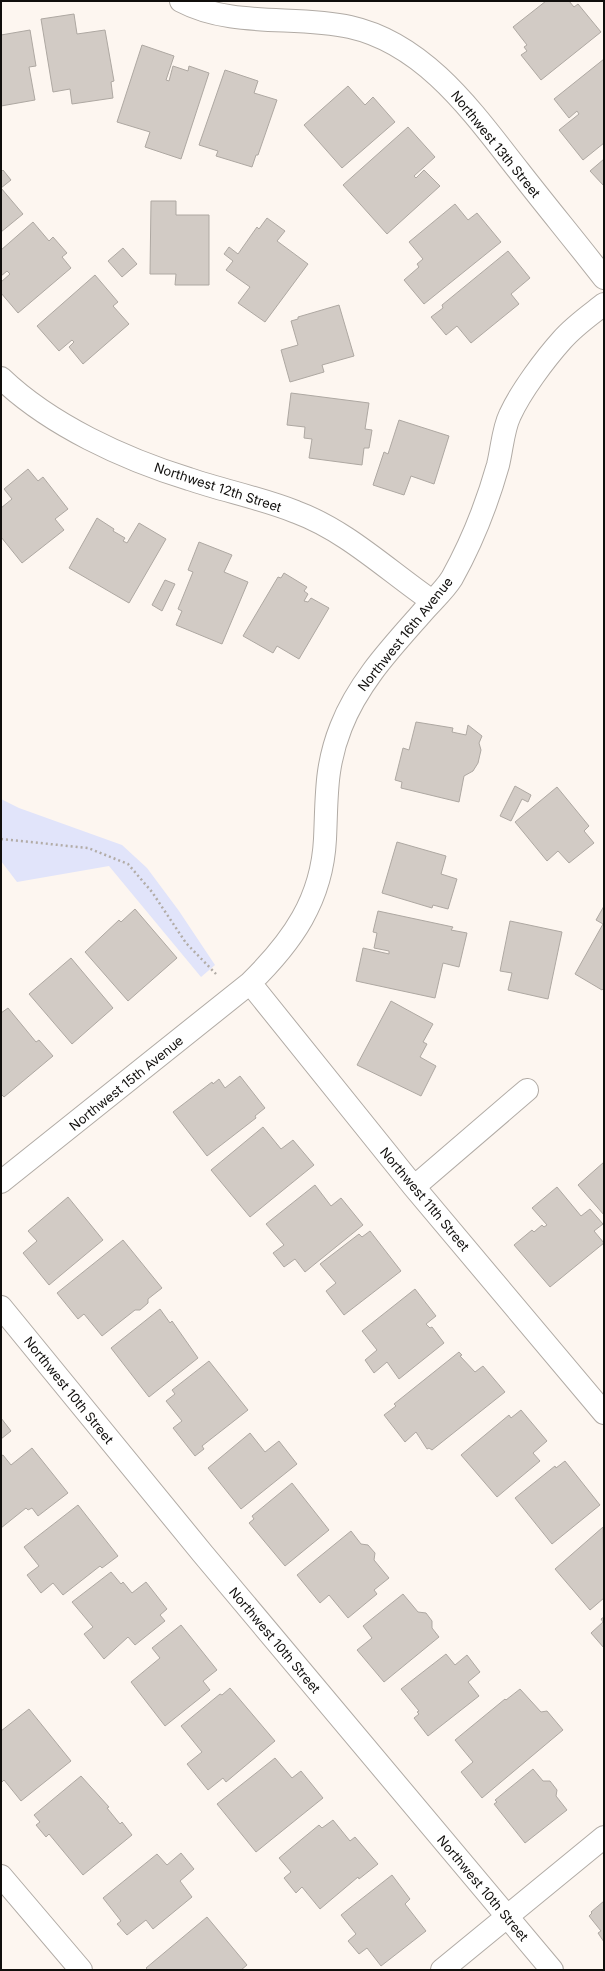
<svg xmlns="http://www.w3.org/2000/svg" width="605" height="1971" font-family="Inter,sans-serif">
  <style>
    .green { fill: #e1e4fa }
    .building { fill: #d2cbc5; stroke: #aea8a2 }
    .lines { fill: none; stroke-linecap: round; stroke-linejoin: round }
    .minor-casing { stroke: #b1aba5; stroke-width: 24 }
    .path { stroke: #b2aca7; stroke-width: 2.5; stroke-dasharray: 2 3; stroke-linecap: butt }
    .minor { stroke: #fff; stroke-width: 22 }
    .labels { text-anchor: middle; dominant-baseline: central; stroke-width: 4; stroke-linejoin: round; paint-order: stroke }
    .street-label { font-size: 13px; fill: #100e0c; stroke: #fff }
  </style>
  <rect width="100%" height="100%" fill="#fdf6f0"/>
  <path class="green" d="M1,799L19,808L122,845L147,868L179,911L215,965L201,977L109,866L17,882L1,861Z"/>
  <path class="building" d="M546,1H569L574,7L578,4L601,32L541,80L521,55L527,51L524,47L527,45L513,27Z
    M74,14L77,34L105,30L114,81L111,82L113,98L72,104L70,89L53,92L41,19Z
    M30,30L36,66L29,67L35,100L1,106V35Z
    M142,45L174,56L166,80L169,81L173,66L188,71L189,66L209,73L181,159L145,147L150,132L117,122Z
    M604,59V143L583,160L559,130L579,114L577,111L569,118L554,99Z
    M225,70L258,81L254,93L277,100L258,155H256L252,167L216,156L218,151L199,145Z
    M348,86L365,105L373,97L395,122L342,168L304,125Z
    M408,127L435,157L414,176L416,178L424,170L440,186L387,234L343,185Z
    M604,159V186L590,171Z
    M3,170L11,180L1,188L23,214L1,232V172Z
    M151,201H176V215H209V285H175L176,274H150Z
    M455,204L468,220L477,213L501,242L424,304L404,280L419,267L417,264L423,259L409,242Z
    M267,218L285,231L277,241L308,264L265,322L238,303L250,287L226,270L233,261L224,254L229,247L238,254L257,227L259,229Z
    M33,222L49,241L53,237L67,253L62,257L71,268L18,313L1,293V282L10,274L7,271L1,276V250Z
    M123,248L137,264L122,277L108,261Z
    M508,251L530,278L511,294L519,304L471,343L457,326L446,335L431,317L443,308L442,305Z
    M95,275L118,302L113,306L129,324L83,364L69,347L74,342L72,340L59,351L37,326Z
    M339,305L354,356L322,365L324,372L290,382L281,350L298,345L291,321L298,319V317Z
    M291,393L369,403L365,429L372,430L369,448H364L362,465L309,458L312,439L304,438L305,427L287,425Z
    M399,420L449,436L434,484L411,476L404,495L373,485L384,452L388,454Z
    M28,469L38,481L43,477L68,509L55,519L64,530L22,563L1,537V508L12,499L4,489Z
    M97,518L114,529L113,531L125,538L123,541L127,543L139,523L166,539L129,603L69,568Z
    M199,542L232,555L224,572L248,582L222,644L176,625L182,611L178,609L193,572L188,570Z
    M284,573L307,587L304,591L308,594L304,601L308,602L311,598L329,608L299,659L277,646L273,653L243,636L278,577L281,578Z
    M165,580L175,584L162,611L152,605Z
    M416,722L453,728L452,732L466,735L468,725L482,736L479,743L481,750L478,763L473,771L464,776L459,802L401,788L402,782L395,780L403,748L409,750Z
    M515,786L531,795L528,802L522,799L511,821L500,816Z
    M557,787L589,826L584,831L594,843L569,863L558,851L547,861L515,822Z
    M397,842L446,856L441,874L457,879L448,909L433,905L432,908L382,893Z
    M604,906V988L602,990L575,974L603,924L596,920Z
    M135,909L177,958L128,1001L85,952L119,920L121,922Z
    M378,911L453,927L451,930L467,933L459,967L443,963L435,998L356,981L363,948L389,954V951L374,948L377,933L373,932Z
    M510,921L562,932L548,999L508,990L512,973L500,971Z
    M71,958L113,1008L72,1044L29,994Z
    M391,1001L433,1024L423,1042L427,1044L420,1057L436,1066L421,1096L357,1065Z
    M8,1008L36,1042L39,1040L53,1056L4,1097L1,1094V1013Z
    M240,1076L265,1108L255,1116L256,1118L207,1156L173,1112L212,1082L213,1084L219,1079L225,1088Z
    M263,1127L281,1149L293,1140L314,1165L250,1217L211,1170Z
    M604,1162V1215L578,1185Z
    M315,1185L331,1206L341,1198L363,1225L305,1272L295,1259L284,1267L273,1253L284,1245L266,1224Z
    M557,1187L581,1216L590,1209L603,1224L594,1231L604,1243L550,1287L514,1245L532,1230L534,1232L542,1225L544,1227L547,1225L532,1208Z
    M68,1197L103,1240L49,1285L23,1253L37,1241L28,1231Z
    M370,1231L401,1271L344,1315L326,1291L336,1283L320,1264L359,1234L362,1237Z
    M123,1240L162,1288L148,1299V1303L140,1310H135L102,1336L84,1314L78,1319L57,1293Z
    M415,1289L436,1316L426,1324L430,1328L432,1327L444,1343L399,1379L387,1362L374,1373L365,1360L377,1350L362,1331Z
    M160,1309L170,1323L172,1321L198,1358L149,1397L111,1348Z
    M459,1352L462,1355L460,1356L475,1372L483,1366L505,1392L432,1450L429,1448L427,1449L416,1432L405,1442L384,1415L396,1406L394,1404Z
    M209,1361L248,1410L202,1446L204,1449L195,1456L173,1428L182,1421L166,1401L175,1394L172,1390Z
    M521,1410L547,1441L533,1453L540,1461L497,1497L461,1455L509,1415L511,1418Z
    M1,1418L11,1431L1,1439Z
    M250,1433L265,1452L279,1441L297,1464L241,1509L208,1468Z
    M32,1448L68,1493L38,1516L32,1508L28,1510L26,1508L1,1528V1456L3,1455L11,1465Z
    M565,1461L600,1505L552,1544L515,1498L555,1466L556,1468Z
    M292,1483L329,1530L285,1566L249,1523L254,1519L252,1516Z
    M78,1505L118,1556L102,1568L100,1566L63,1595L53,1583L41,1593L27,1575L39,1566L24,1547Z
    M603,1527L604,1598L590,1610L555,1569Z
    M351,1531L361,1544L368,1545L375,1553L374,1560L389,1578L374,1590L377,1594L348,1618L329,1595L320,1603L297,1575Z
    M111,1572L121,1584L123,1582L132,1593L146,1582L167,1609L160,1615L165,1621L135,1645L128,1637L104,1659L84,1634L93,1627L72,1602Z
    M403,1594L418,1612L426,1613L432,1621V1628L439,1637L384,1682L357,1650L372,1638L363,1626Z
    M604,1617V1648L591,1633L603,1622L601,1619Z
    M181,1625L217,1670L203,1681L210,1690L165,1726L131,1682L160,1658L152,1648Z
    M446,1654L455,1665L467,1655L480,1672L468,1682L479,1696L428,1736L414,1718L419,1714L417,1712L419,1711L401,1689Z
    M230,1688L275,1741L226,1782L223,1778L208,1790L187,1764L202,1752L181,1726L220,1694L222,1695Z
    M520,1689L541,1712L547,1711L563,1730L482,1798L461,1772L473,1762L455,1740L505,1699L506,1700Z
    M29,1709L71,1761L21,1801L4,1780L1,1783V1731Z
    M275,1758L292,1778L301,1771L323,1798L256,1852L217,1804Z
    M533,1769L543,1781H550L557,1790L556,1796L567,1810L525,1843L494,1804L497,1802L495,1800Z
    M81,1776L109,1807L107,1808L120,1824L122,1822L132,1835L83,1875L49,1834L46,1837L36,1825L40,1822L34,1815Z
    M333,1820L350,1841L355,1837L378,1864L359,1879L358,1877L320,1909L302,1887L296,1893L284,1878L291,1872L279,1858L319,1825L322,1828Z
    M181,1853L194,1869L180,1881L192,1897L153,1929L146,1920L127,1935L117,1924L121,1921L103,1898L157,1854L167,1865Z
    M392,1875L410,1899L405,1904L426,1931L381,1966L367,1948L359,1954L348,1941L356,1934L341,1915Z
    M604,1901V1942L598,1933L601,1931L589,1916L592,1913L591,1912Z
    M207,1917L247,1965L241,1970H148L146,1968Z"/>
  <g class="lines">
    <defs>
      <path id="minor" d="M181,1C232,28 295,15 350,27C426,44 474,114 519,171C547,207 576,242 604,278
        M1,378C50,425 124,459 189,479C224,491 261,498 296,512C347,531 387,570 432,601
        M250,983L414,1187L604,1413
        M1,1182L250,983C292,942 322,900 325,839C327,797 325,767 341,727C358,683 391,648 421,614C431,602 444,591 452,578C472,542 487,504 498,465C502,449 503,429 510,415C521,391 545,359 562,340C574,326 590,315 604,304
        M414,1187L527,1090
        M1,1307L203,1554L552,1970
        M1,1876L81,1970
        M442,1970L604,1837"/>
    </defs>
    <use href="#minor" class="minor-casing"/>
    <path class="path" d="M1,839L88,848L128,864L152,892L186,943L216,974"/>
    <use href="#minor" class="minor"/>
  </g>
  <g class="labels">
    <g class="street-label">
      <text transform="translate(496 144) rotate(51)">Northwest 13th Street</text>
      <text transform="translate(218 487) rotate(18)">Northwest 12th Street</text>
      <text transform="translate(405 634) rotate(-51)">Northwest 16th Avenue</text>
      <text transform="translate(126 1083) rotate(-39)">Northwest 15th Avenue</text>
      <text transform="translate(425 1199) rotate(50)">Northwest 11th Street</text>
      <text transform="translate(69 1390) rotate(51)">Northwest 10th Street</text>
      <text transform="translate(275 1640) rotate(50)">Northwest 10th Street</text>
      <text transform="translate(483 1888) rotate(50)">Northwest 10th Street</text>
    </g>
  </g>
  <rect width="605" height="1971" fill="none" stroke="#100e0c" stroke-width="4"/>
</svg>
